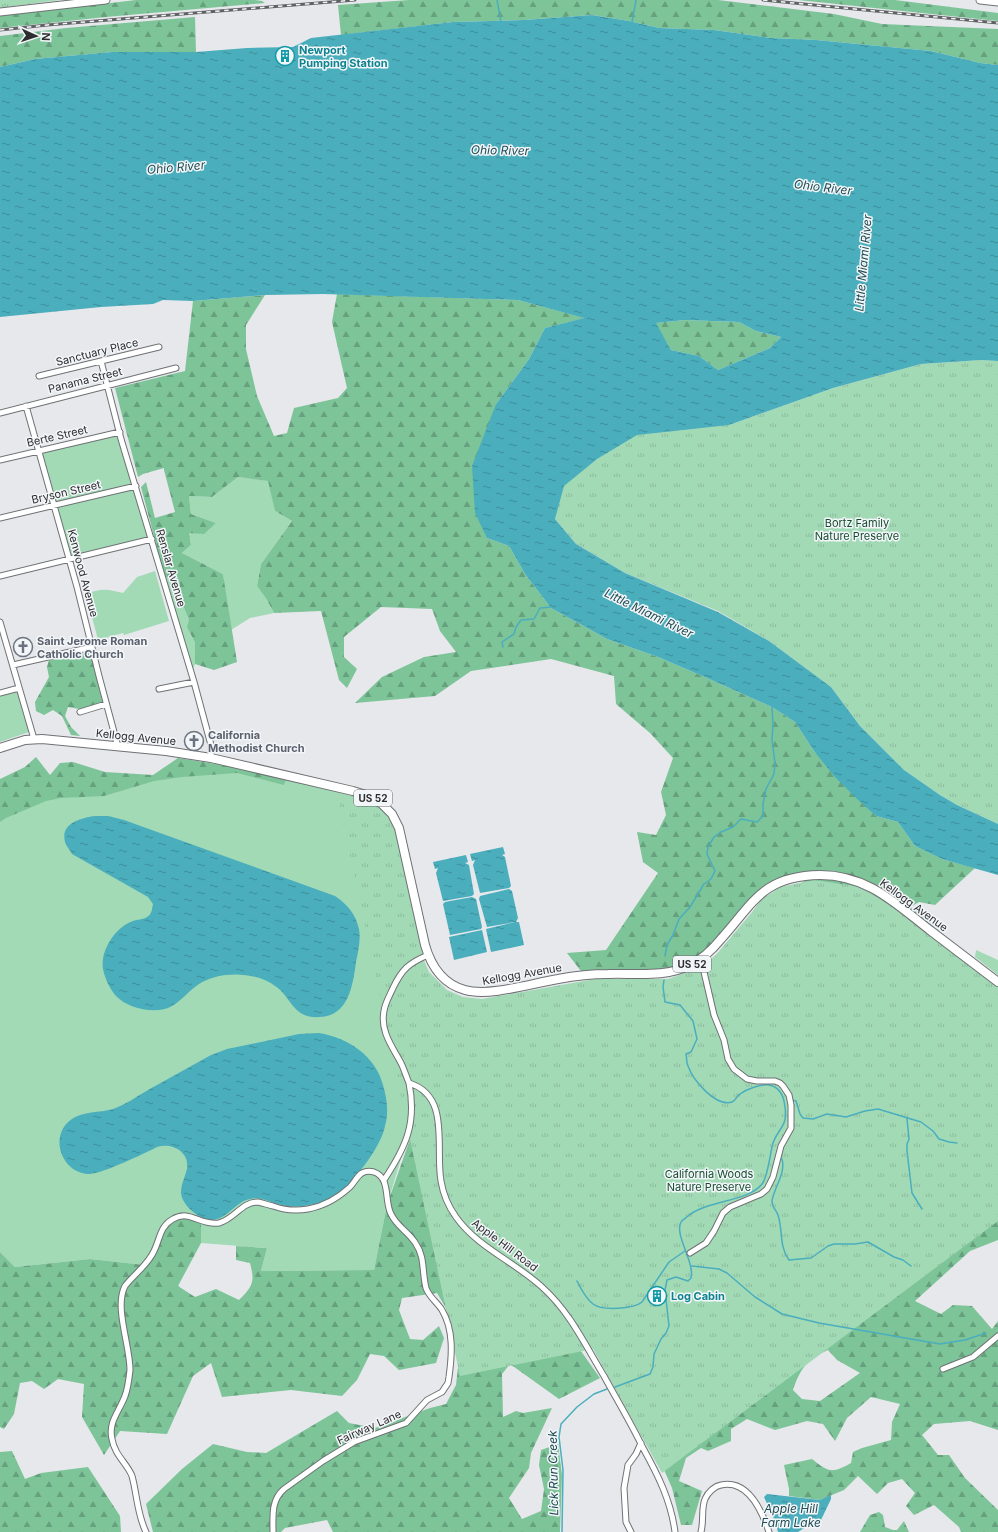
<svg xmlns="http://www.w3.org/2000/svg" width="998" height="1532" font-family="Inter,sans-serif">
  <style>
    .green { fill: #a2dab6 }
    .forest { fill: url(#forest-firs); fill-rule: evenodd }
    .park { fill: url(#park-tufts) }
    .water { fill: url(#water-ripples); fill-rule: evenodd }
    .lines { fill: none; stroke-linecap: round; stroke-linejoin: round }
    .stream { stroke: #4aaebd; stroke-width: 1.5 }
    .street-casing { stroke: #6f7174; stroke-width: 7 }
    .secondary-casing { stroke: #6f7174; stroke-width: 9 }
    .primary-casing { stroke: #6f7174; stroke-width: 10 }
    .street { stroke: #fff; stroke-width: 5 }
    .secondary { stroke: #fff; stroke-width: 7 }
    .primary { stroke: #fff; stroke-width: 8 }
    .rail-casing { stroke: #606163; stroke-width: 3 }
    .rail { stroke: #f3f6f9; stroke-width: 1.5; stroke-dasharray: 4.5; stroke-linecap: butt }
    .labels { text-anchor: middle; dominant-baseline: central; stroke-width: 3; stroke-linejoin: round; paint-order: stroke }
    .shield { fill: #f3f6f9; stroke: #686a6c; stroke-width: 1 }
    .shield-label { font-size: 10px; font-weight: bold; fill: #2d2e2f }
    .culture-label { font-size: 11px; font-weight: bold; fill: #0d838f; stroke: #f3f6f9; text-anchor: start }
    .street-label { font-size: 11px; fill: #2d2e2f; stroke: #f3f6f9 }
    .park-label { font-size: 11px; fill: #174c30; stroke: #f3f6f9 }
    .worship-label { font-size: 11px; font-weight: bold; fill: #5b616d; stroke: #f3f6f9; text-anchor: start }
    .water-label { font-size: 12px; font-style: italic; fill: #214d54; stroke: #f3f6f9 }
  </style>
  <defs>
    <pattern id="forest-firs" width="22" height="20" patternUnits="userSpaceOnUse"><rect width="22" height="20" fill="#7dc499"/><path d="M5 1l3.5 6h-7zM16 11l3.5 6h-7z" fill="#67a07d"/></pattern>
    <pattern id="park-tufts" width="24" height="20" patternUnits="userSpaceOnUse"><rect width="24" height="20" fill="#a2dab6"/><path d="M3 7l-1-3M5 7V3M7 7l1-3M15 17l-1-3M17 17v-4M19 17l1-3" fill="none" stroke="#8cbb9d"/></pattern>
    <pattern id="water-ripples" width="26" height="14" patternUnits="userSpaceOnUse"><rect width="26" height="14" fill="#4aaebd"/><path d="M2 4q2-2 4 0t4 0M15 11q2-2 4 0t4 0" fill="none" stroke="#3e8e9a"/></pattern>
  </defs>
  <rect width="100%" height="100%" fill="#e6e8eb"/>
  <path class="green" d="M116,436L118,437L133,482L132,484L57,503L55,502L41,454L45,451Z
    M238,477L269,481L275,511L292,521L261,564L257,586L267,600L274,613L250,618L231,630L223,574L182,553L191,545L189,533L216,523L191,514L189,496L212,497Z
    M129,490H133L137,493L148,536L145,539L71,556L56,509L59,506Z
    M155,571L169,621L124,635L123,633L98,640L86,594C101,588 108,589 123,593L137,577Z
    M175,573L179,580L182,603L189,620L190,634L195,643V664L193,669L165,578Z
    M12,691L17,692L19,695L29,732L0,742V695Z
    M211,758L353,791L392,814L428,955L416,960L390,1043L410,1129L387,1205L374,1270L261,1271L267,1248L201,1243V1222L145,1265L90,1259L15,1267L0,1252V817L49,794L209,769Z
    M976,950L998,960V975L975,957Z"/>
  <path class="forest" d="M136,0H255L262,1L265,3L106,17L0,28V16Z
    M409,0H718L834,14L882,24L998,29V65L980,63L931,51L816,40L771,38L714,30L659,28L629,21L592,15L524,20L453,22L341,35L338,5Z
    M798,0H895L998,13V21Z
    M195,17L196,52H112L35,59L0,67V36L66,28Z
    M337,294L518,300L585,318L545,328L529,359L496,404L487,538L509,546L525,574L551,608L607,639L658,657L707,678L772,707L795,722L814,751L876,816L898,822L915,846L942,859L975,868L935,905L919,902L905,910L998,987V1240L970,1251L915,1301L941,1314L953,1305L972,1306L992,1329L998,1321V1430L970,1421L934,1424L922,1435L938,1455H949L965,1478L998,1510V1532H961L959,1527L934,1505L914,1515L906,1506L915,1493L902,1479L888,1483L877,1494L858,1476L844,1490L820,1500L789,1496V1489L784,1465L812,1459C828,1472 832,1474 851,1463L853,1452L862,1448L891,1440L892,1422L900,1404L871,1397L847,1418L835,1441L823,1424L807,1421L775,1430L747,1419L731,1429V1441L708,1451L701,1448L686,1458L679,1481L702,1491L692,1525H681L672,1488L459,1003L658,981L689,975L714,961L737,933L762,899L777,890L798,887L809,876L774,884L714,947L676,971L584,975L567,953L606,950L658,873L643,862L637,832L656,835L666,815L661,792L673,758L650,733L616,704L614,676L551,659L471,671L435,696L355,703L382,677L424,657L456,652L440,631L432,609L381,607L344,637V657L357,669L347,688L339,680L321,611L274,613L267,600L257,586L261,564L292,521L275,511L268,481L238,477L212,497L189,496L191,514L216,523L204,534L189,533L191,545L182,553L223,574L237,662L214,670L195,664V643L187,627L189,620L182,603L179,580L175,573L165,578L141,487L146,482L155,518L175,512L164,470V468L143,474L138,477L115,388L185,371L193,301L265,295L246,325V349L257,396L274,436L287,433L294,408L338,398L347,388L332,322ZM828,1350L837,1360L860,1373L820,1401L802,1399L793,1390C800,1369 807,1359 828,1350Z
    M685,320L739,322L756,331L781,337L770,348L718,370L699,356L671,350L655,323Z
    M87,649L90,651L103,704L79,709L68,707L65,716L71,727L80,736L71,735L62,716L53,710L44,715L36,711L35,702L49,677L47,667L49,660L71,656L73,652Z
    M36,757L50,775L60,763L73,762L105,772L153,775L178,758L241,768L286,779L284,785L237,773L182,777L154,781L104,796L61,798L46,801L6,818L0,822V779L25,767Z
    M417,1119L600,1378L559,1399L510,1364L502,1374L503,1417L516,1411L523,1413L552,1408L531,1453L529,1468L509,1498L522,1519L541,1511L544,1489L539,1465L541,1450L558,1444L562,1475L560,1532H333L327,1520L285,1528L281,1532H153L146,1504L182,1469L213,1444L247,1452L266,1453L337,1411L349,1423L375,1428L430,1408L446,1404L456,1385L459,1358L455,1323L437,1293L402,1298L399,1310L410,1339L423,1340L439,1326L444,1338L436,1363L399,1370L384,1356L370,1354L357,1380L342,1396L291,1390L222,1397L211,1363L193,1376L167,1434L120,1431L104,1455L82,1417L84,1384L58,1379L44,1389L32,1381L20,1383L14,1414L4,1429L0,1427V1252L15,1267L90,1259L145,1265L160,1234L178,1216L201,1222V1243L178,1286L195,1297L216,1289L239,1300C253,1286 255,1282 250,1263L236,1260V1246L267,1248L261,1271L374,1270L387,1205Z
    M12,1451L25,1479L41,1473L88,1467L120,1516L121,1532H0V1452Z
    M879,1512L883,1515L885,1527L893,1530H897L904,1521L909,1532H860L870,1515Z"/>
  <path class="park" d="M0,0H60L0,8Z
    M981,360L998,361V824L957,805L940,795L904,770L860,726L831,687L769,641L718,611L625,573L576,544L555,519L571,426L729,425L833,388L921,364Z
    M337,793L369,801L385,811L395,834L420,951L429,972L447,990L463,997L482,999L595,979H668L691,971L715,956L764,898L780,887L814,880L861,887L896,909L906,903L961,949L998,985V1221L662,1473L593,1349L460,1376Z"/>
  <path class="water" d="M592,15L629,21L659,28L714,30L771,38L816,40L931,51L980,63L998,65V361L981,360L921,364L833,388L729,425L637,435L597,459L564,486L555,519L576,544L625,573L718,612L769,641L831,687L860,726L904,770L940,795L957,805L998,824V875L942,859L915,846L898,822L876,816L856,798L834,776L814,751L795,722L772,707L707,678L658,657L607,639L551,608L525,574L509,546L487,538L475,513L472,466L496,404L529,359L545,328L584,318L518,300L323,294L265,295L193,301L163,300L153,304L101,307L0,317V67L35,59L112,52H196L247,48L293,47L311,38L453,22L524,20ZM685,320L739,322L756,331L781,337L770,348L718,370L699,356L671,350L656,323Z
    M95,816H108L124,820L335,896C348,905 355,913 359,929C361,940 358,952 356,962C353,984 349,1016 320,1017C292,1019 292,997 275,986C262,976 242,973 226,975C216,976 203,980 195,987C187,993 181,1001 172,1006C157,1015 128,1009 116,996C110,989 105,979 103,969C100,951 115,927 133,921C137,919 143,920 147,917C152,914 152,909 153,904L148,897L72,854C70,850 66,846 65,842C60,823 81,818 95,816Z
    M503,847L505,854L502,855L505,857L511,886L509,888L480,893L473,865L475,860L472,861L470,854Z
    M466,855L468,862L465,863L469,865L474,894L472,896L443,901L436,873L438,868L435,869L433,862Z
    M509,889L512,891L518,918L516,922H519L524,945L491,952L486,929L515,922L487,927L479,899L480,896Z
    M472,897L476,899L482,927L481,929L450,935L443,904L445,902Z
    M482,930L487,952L454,960L449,937Z
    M319,1033C348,1038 375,1055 383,1085C387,1099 389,1112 385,1126C381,1148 351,1186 332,1198C325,1202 317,1204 309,1205C300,1207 291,1207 282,1205C270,1203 262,1196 250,1199C232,1202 223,1230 199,1216C191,1211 182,1203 181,1193C181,1184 185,1177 187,1169C190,1152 172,1142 157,1147C143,1154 104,1173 90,1174C61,1174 48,1135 72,1119C83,1111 99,1113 113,1109C125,1105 136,1097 148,1090C169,1078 190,1067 211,1055L227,1049L299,1034Z
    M767,1494L820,1500L831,1495V1499L821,1520H817L798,1532H778L775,1521L764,1497Z"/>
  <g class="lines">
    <path class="stream" d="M497,0L501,22
      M632,22L636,0
      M503,647L502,642L514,634L516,627L521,620L534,619L540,608L552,607
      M665,956L667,945L673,935L679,919L690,907L704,884L711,879L715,871L707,854L708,847L714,837L721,832L733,827L741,819L757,822L763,816V804L766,789L774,774L775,763L772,740L773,725L772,707
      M792,1100L796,1101L800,1114L803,1118L813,1119L827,1114L846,1117L865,1111L878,1109L921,1122L933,1131L939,1139L949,1142L957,1143
      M907,1119L909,1139L907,1144V1151L912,1193L922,1209
      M779,1157L782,1159C786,1174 774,1187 772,1201C772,1207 776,1210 778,1215C783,1230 779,1247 789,1260L811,1258L828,1246L834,1244H855L868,1242L894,1257L903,1260L911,1266
      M692,1266L719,1269L727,1273L755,1297L782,1314L819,1323L940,1344L965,1340L986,1333
      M577,1281C581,1289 586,1299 593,1304C602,1311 634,1309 642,1302L669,1262L685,1251
      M615,1387L650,1374L653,1367L654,1354L661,1339L666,1333L669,1326L665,1290L667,1280L676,1277L688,1281L691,1278C695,1262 674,1235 681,1222C682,1220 686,1218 688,1216C707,1200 748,1202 762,1184C768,1177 770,1153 773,1143C778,1128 788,1127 785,1107C784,1097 780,1087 769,1085C760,1084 747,1089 740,1094C736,1096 736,1101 732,1102C715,1107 693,1080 688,1066C686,1063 687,1058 686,1054L691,1052L697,1039L693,1021L680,1005L665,1002L663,987L664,980
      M562,1532L563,1470L559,1437L561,1424L577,1407L594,1394L607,1389"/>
    <defs>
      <path id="street" d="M101,361L121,439L194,682L211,745V758
        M39,376L159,347
        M26,406L77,587L99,676L118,747
        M0,413L176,368
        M0,460L120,432
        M0,518L136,486
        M0,576L152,539
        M0,622L34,739
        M13,665L92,647
        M159,689L194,682
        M0,693L19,688
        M80,712L106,704
        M428,955C409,963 402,969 393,988C390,995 385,1003 384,1011C380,1031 392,1046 401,1063C404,1069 406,1076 409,1083C451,1096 435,1147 441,1181C443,1193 448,1206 456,1217C477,1247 515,1262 542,1287C570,1312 585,1345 604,1376C617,1400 631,1423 643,1448C658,1475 671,1501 675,1532
        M384,1180C406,1147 417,1123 409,1083
        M690,1253L706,1243L714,1231L723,1213L730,1207L761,1194L767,1189L773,1177L781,1146L791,1128V1105L789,1095L783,1086L780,1083L775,1081H757L747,1079L734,1069L728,1059L724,1040L714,1015L701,959
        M943,1369L973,1357L998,1336
        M146,1532C137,1514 137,1494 132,1476C127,1463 115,1456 112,1439C108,1422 119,1412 125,1396C128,1388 129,1379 130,1370C130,1345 114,1307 125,1286C134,1274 148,1265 154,1251C160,1239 160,1226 173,1219C190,1209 200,1226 219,1223C235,1219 241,1202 258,1202C263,1203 268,1205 273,1206C284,1210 296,1211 308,1209C325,1206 338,1198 350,1187C354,1183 357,1176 362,1173C366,1171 370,1171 374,1172C391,1178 384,1201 391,1214C397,1227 409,1232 416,1244C425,1257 422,1273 426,1288C429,1297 437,1302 442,1310C454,1330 452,1355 449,1377L448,1383L442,1392L427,1400L406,1423L354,1442L323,1461L284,1489C271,1500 273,1516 273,1532
        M631,1532L626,1522L624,1488L628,1465L636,1454L641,1443
        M701,1532C704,1521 701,1509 705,1499C708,1492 715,1486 721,1485C748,1479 762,1511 769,1532"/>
      <path id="secondary" d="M980,0L998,2
        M0,12L106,0"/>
      <path id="primary" d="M0,748L25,740L42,739L166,751L211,758L353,791L366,795L382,804L392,814L399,828L425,945C431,966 443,984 465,990C489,997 533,983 558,979C574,976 591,974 608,974C636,973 665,978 690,965C703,959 712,950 721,939C754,902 763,876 820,875C868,875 896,904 931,931C953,948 976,965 998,982"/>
    </defs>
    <use href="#street" class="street-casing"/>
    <use href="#secondary" class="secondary-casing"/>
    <use href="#primary" class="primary-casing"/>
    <use href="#street" class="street"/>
    <use href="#secondary" class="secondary"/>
    <use href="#primary" class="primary"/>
    <defs>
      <path id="rail" d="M763,0L998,23
        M0,30L47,25L355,0"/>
    </defs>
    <use href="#rail" class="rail-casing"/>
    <use href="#rail" class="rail"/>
  </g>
  <defs>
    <symbol id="building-ring" viewBox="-11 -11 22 22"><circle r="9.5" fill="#f3f6f9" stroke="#0f9aa8" stroke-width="1.5"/><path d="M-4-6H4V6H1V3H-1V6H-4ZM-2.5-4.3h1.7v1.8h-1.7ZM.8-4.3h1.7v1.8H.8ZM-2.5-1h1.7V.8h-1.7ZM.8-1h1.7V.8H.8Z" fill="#0f9aa8"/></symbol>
    <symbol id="church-ring" viewBox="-11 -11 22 22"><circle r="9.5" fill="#f3f6f9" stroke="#6b7280" stroke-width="1.5"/><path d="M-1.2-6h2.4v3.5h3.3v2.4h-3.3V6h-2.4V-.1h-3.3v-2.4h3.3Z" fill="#6b7280"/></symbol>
  </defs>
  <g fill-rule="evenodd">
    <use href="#building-ring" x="274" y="45" width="22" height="22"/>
    <use href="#church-ring" x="12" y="636" width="22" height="22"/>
    <use href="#church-ring" x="183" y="730" width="22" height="22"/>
    <use href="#building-ring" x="646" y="1285" width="22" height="22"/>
  </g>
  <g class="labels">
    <g class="shield">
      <rect x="354" y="790" width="38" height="16" rx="3"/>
      <rect x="673" y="956" width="38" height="16" rx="3"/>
    </g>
    <g class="shield-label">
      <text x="373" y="798">US 52</text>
      <text x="692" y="964">US 52</text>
    </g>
    <g class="culture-label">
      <text x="299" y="50">Newport<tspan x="299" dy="13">Pumping Station</tspan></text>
      <text x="671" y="1296">Log Cabin</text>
    </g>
    <g class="street-label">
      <text transform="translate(97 352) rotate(-14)">Sanctuary Place</text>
      <text transform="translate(85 380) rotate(-14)">Panama Street</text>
      <text transform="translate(57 436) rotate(-13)">Berte Street</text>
      <text transform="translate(66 492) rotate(-13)">Bryson Street</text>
      <text transform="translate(171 568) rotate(74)">Renslar Avenue</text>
      <text transform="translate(83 573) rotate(75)">Kenwood Avenue</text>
      <text transform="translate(136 737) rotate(6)">Kellogg Avenue</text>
      <text transform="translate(914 905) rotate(36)">Kellogg Avenue</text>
      <text transform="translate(522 974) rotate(-10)">Kellogg Avenue</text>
      <text transform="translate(505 1245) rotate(37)">Apple Hill Road</text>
      <text transform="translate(369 1427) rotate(-24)">Fairway Lane</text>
    </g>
    <g class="park-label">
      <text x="857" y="523">Bortz Family<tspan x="857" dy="13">Nature Preserve</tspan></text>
      <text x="709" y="1174">California Woods<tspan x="709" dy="13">Nature Preserve</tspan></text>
    </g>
    <g class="worship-label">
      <text x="37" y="641">Saint Jerome Roman<tspan x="37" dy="13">Catholic Church</tspan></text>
      <text x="208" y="735">California<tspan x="208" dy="13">Methodist Church</tspan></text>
    </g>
    <g class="water-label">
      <text transform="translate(500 150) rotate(1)">Ohio River</text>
      <text transform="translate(176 167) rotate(-5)">Ohio River</text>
      <text transform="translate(823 187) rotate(7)">Ohio River</text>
      <text transform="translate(863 263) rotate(-85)">Little Miami River</text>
      <text transform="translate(649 613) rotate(26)">Little Miami River</text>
      <text transform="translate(553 1473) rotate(-91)">Lick Run Creek</text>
      <text x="791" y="1508">Apple Hill<tspan x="791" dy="14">Farm Lake</tspan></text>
    </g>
  </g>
  <g transform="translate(36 36) rotate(93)" stroke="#f3f6f9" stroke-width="3" paint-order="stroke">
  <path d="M0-3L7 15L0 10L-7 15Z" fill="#2d2e2f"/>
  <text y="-6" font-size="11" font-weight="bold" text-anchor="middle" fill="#2d2e2f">N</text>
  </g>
</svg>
